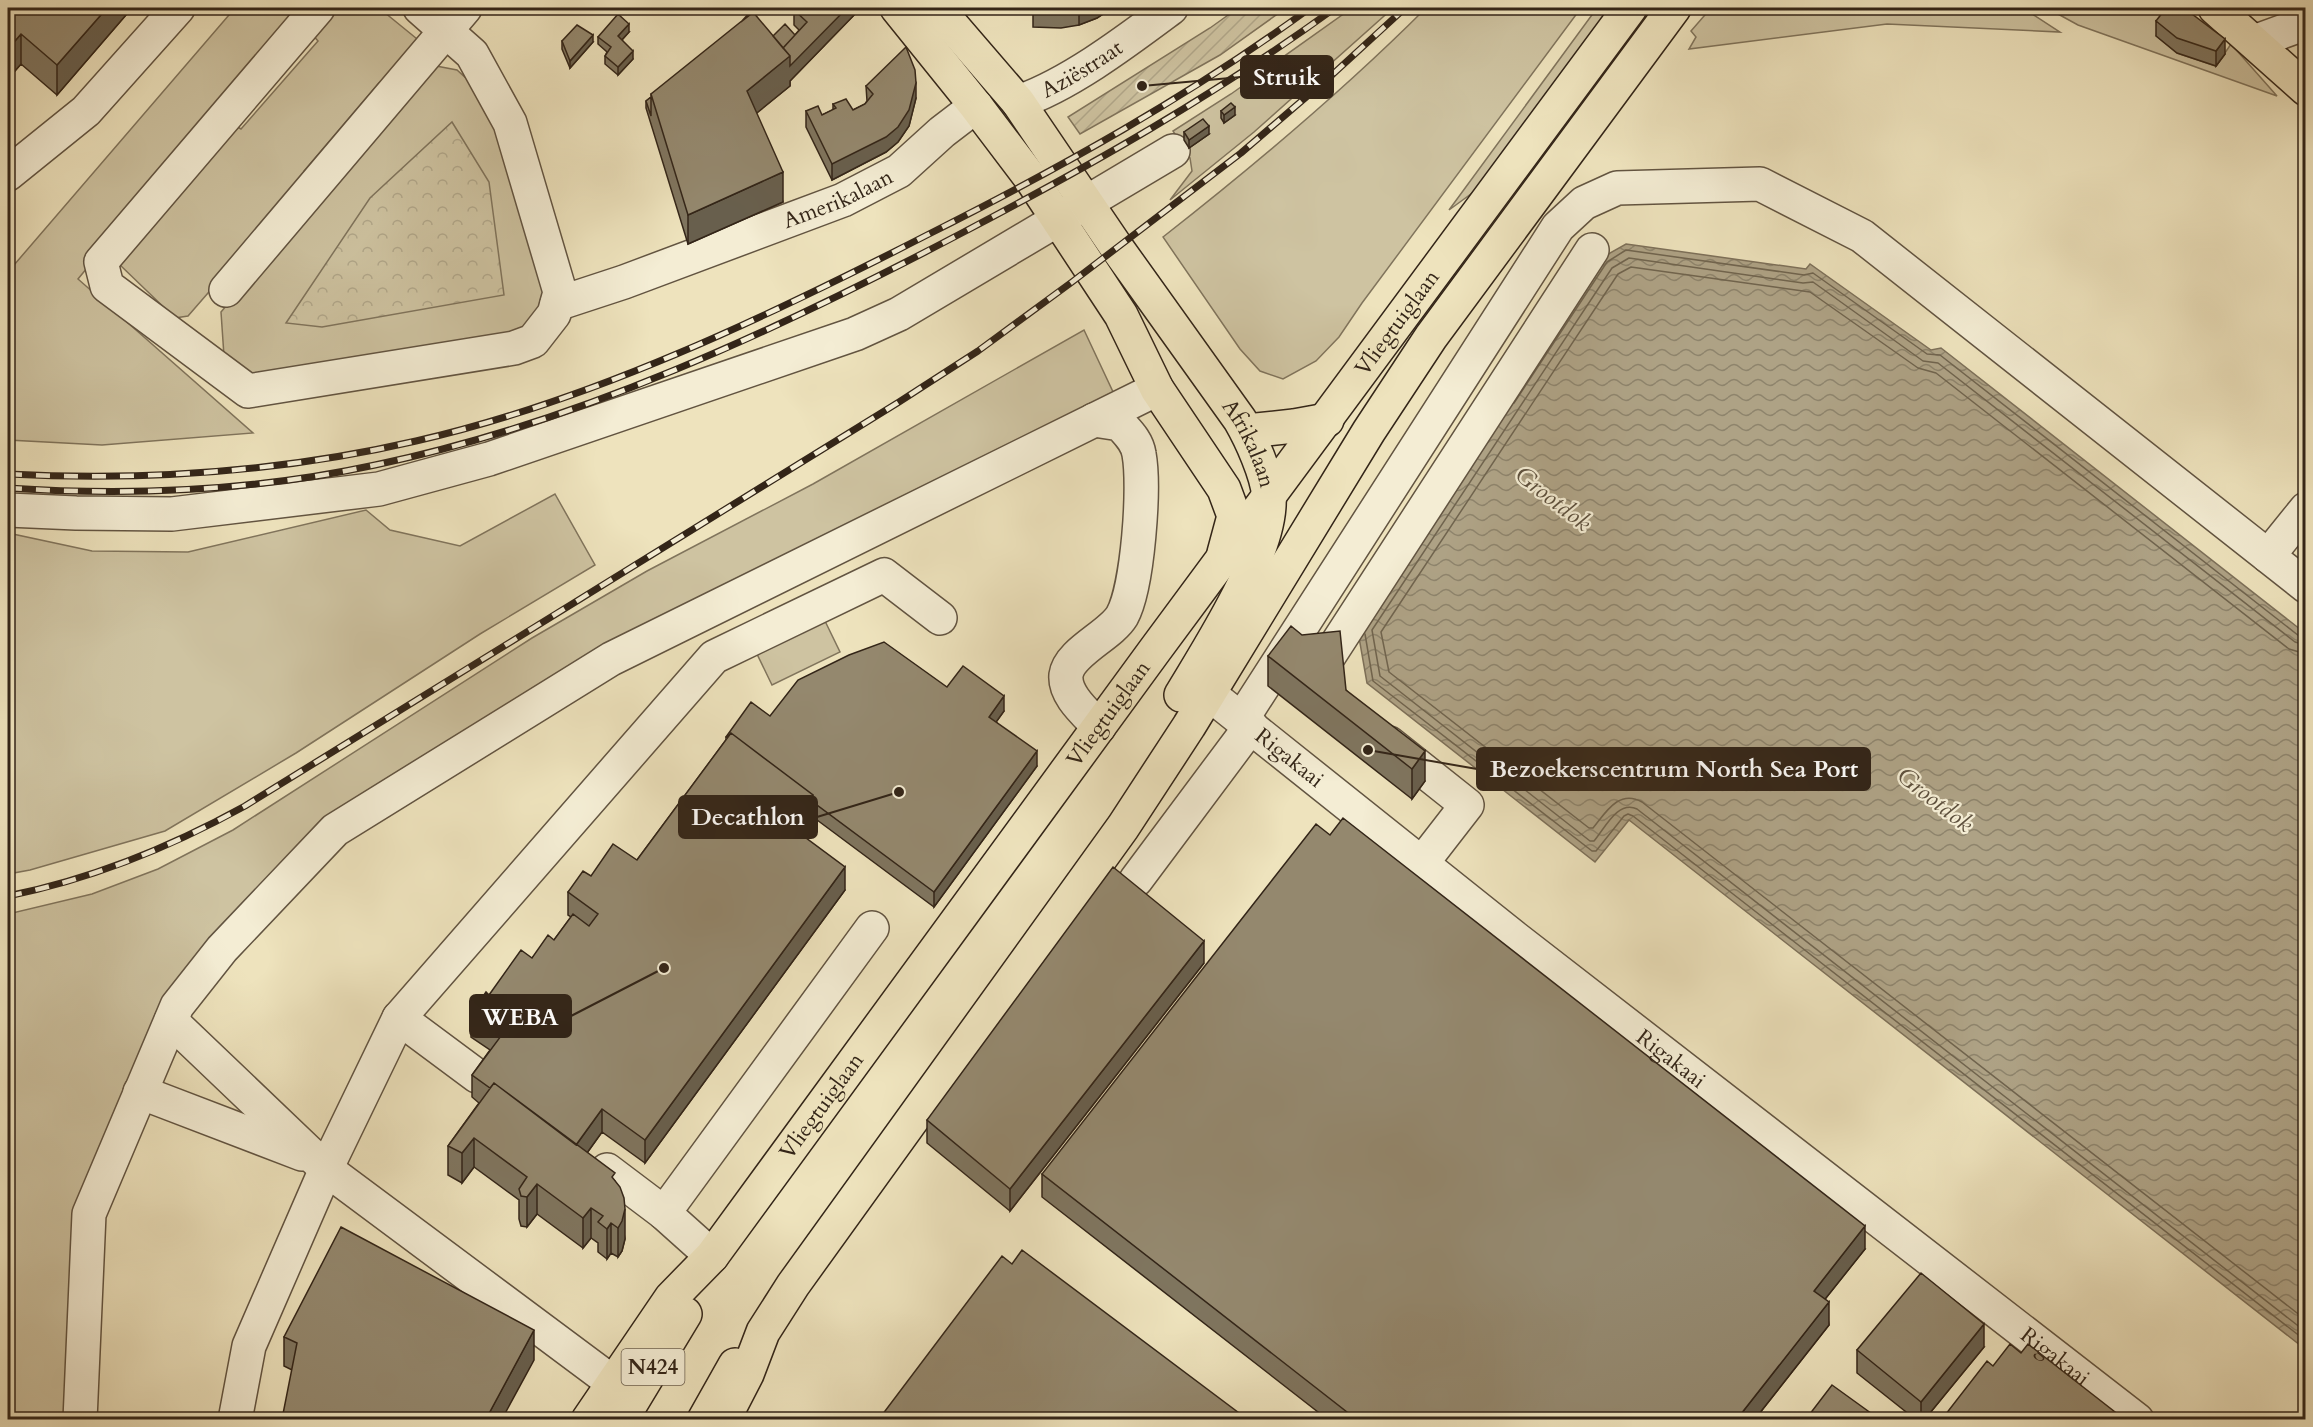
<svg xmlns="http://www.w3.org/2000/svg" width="2313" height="1427" font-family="Cardo,serif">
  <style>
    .green { fill: #cec3a1; stroke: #80745c; stroke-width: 1.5 }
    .forest { fill: url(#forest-crowns); stroke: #80745c; stroke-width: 1.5 }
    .garden { fill: url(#garden-furrows); stroke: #80745c; stroke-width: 1.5 }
    .water { fill: url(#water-waves); stroke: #7d7059; stroke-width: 1.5 }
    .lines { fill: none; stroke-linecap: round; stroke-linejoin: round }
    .shore { stroke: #70644e; stroke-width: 1.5 }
    .minor-casing { stroke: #625441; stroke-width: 36 }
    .major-casing { stroke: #332518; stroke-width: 36 }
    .highway-casing { stroke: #332518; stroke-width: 36 }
    .minor { stroke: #f4edd4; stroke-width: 33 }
    .major { stroke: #eee3bd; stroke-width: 33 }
    .highway { stroke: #eee3bd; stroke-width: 33 }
    .rail-casing { stroke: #332518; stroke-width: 7 }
    .rail { stroke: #f4edd4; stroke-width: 4.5; stroke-dasharray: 14; stroke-linecap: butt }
    .wall { fill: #7f755f; stroke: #332518; stroke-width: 1.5 }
    .shaded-wall { fill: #685f4d; stroke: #332518; stroke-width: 1.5 }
    .building { fill: #94886e; stroke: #332518; stroke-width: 1.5 }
    .labels { text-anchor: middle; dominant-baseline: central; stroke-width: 4.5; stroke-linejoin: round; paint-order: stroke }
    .shield { fill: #f4edd4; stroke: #6d6150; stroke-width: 1.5 }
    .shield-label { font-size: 21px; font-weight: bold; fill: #332518 }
    .street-label { font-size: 22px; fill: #332518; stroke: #f4edd4 }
    .water-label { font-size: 24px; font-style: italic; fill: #5e513e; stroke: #f4edd4 }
    .leader { fill: none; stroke: #332518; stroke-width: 2 }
    .callout-dot { fill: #332518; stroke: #f4edd4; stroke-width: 2 }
    .callout { fill: #332518; stroke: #332518; stroke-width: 2 }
    .callout-label { font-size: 24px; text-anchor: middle; font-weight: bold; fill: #fff }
  </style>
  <defs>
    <pattern id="forest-crowns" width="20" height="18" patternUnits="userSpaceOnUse" patternTransform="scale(1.5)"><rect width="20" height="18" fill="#cec3a1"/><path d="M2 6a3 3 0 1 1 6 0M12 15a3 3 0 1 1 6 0" fill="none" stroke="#b1a78a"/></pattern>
    <pattern id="garden-furrows" width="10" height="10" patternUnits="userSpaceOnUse" patternTransform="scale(1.5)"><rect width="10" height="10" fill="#cec3a1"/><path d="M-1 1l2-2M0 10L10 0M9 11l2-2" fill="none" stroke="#b1a78a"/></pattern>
    <pattern id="water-waves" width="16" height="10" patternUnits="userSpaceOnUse" patternTransform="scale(1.5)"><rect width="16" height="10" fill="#aea285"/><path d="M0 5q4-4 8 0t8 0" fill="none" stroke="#8e846c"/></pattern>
  </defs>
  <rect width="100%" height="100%" fill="#eee3bd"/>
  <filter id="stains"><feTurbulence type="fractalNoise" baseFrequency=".00333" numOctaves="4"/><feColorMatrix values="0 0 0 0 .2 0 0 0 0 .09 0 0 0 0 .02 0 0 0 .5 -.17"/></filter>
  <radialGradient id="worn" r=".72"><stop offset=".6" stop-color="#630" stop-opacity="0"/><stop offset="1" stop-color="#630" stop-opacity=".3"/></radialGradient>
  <path class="green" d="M235,8H301L78,279L253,433L102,445L8,440V272Z
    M334,8H379L422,43L389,79L379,83L304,171L301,186L188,316L175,318L120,265L121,253L236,126L241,129L318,41L311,33Z
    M1352,8H1393L1254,132L1170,200L1192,171L1190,158L1173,131L1231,94Z
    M1426,8H1581L1362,303L1339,337L1316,361L1283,379L1260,371L1240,349L1163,237C1255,165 1344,90 1426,8Z
    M1597,8H1611L1475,191L1449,210Z
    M1711,8H2023L2060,32L1887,24L1689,49L1696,37L1691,31Z
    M2047,8H2178L2156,36L2177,53L2216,66L2231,44L2277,96L2078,25Z
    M431,65L457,70L490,100L548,297L526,335L255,380L224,356L221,312Z
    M1084,330L1114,394L314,829L128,1094L65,1419H8V914L92,894L158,869L233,830L532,638L647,571L813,484Z
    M555,494L595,565L480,634L296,753L165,831L30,870L8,874V533L92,551L188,552L366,510L390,530L460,546Z
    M824,619L840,652L772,685L756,652Z"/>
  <path class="forest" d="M452,122L489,182L504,295L322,327L286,323L370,198Z"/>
  <path class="garden" d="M1238,8H1286L1220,55L1080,134L1068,117L1210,28Z"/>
  <path class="water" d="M1626,244L1806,269L1810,264L1931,350L1941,348L2305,633V1349L1629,820L1595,862L1367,683L1357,626L1603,257Z"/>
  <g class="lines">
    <path class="shore" d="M1514,403L1607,262L1626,250L1804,275L1813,273L1927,354L1940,355L2299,636L2306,637
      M1365,634L1373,681L1592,851H1596L1624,816L1628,814L1633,816L2306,1341
      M2306,645L2295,642L1938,363L1923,361L1813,282L1803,283L1629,258L1612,268L1372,630L1380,676L1590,841H1594C1605,828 1618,800 1637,809L2306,1332
      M2306,654L2289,649L1936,373L1918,368L1810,292L1631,267L1618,274L1381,632L1389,672L1589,828H1593C1606,812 1619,789 1642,802L2306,1320"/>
    <defs>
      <g id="minor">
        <path d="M318,8L101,262L107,286L248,391L514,348L533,341L554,314L560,292L510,123L472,54L420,8"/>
        <path d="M2254,42L2306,23"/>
        <path id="s1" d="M1018,102C1069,85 1128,40 1171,8"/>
        <path d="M8,174L86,111L178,8"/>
        <path d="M226,290L465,8"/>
        <path id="s2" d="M557,304L624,282L843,200L899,171L942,132L976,106"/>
        <path d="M1094,420L1120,424C1128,433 1137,441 1139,454C1145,487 1138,587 1122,616C1110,636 1069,652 1066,675C1064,695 1086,713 1099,727"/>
        <path d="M8,510L76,513L172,514L379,489L489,459L855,334L899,314L1173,151"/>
        <path d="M2268,556L2306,509"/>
        <path d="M1325,662L1592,250"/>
        <path id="s3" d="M1208,693L1515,938L2137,1420"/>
        <path d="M1242,719L1558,227L1584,203L1617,188L1760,184L1862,236L2306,586"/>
        <path d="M1389,743L1467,805L1422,863"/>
        <path d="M1136,880L1251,726"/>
        <path d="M399,1018L477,1076"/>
        <path d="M171,1021L326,1169L612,1382"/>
        <path d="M140,1092L302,1154"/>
        <path d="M607,1170L664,1213L872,928"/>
        <path d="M664,1213L712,1256"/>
        <path d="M80,1420L89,1214L177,1006L222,949L335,830L611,659L1157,389"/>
        <path d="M235,1420L249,1346L326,1169L399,1018L714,657L884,575L940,618"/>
      </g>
      <g id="major">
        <path d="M897,8L976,106L1032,180L1121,315L1157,389L1224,489L1234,516L1224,553"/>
        <path id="s4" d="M937,8L1018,102L1117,248L1240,420C1251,439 1267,474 1269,497C1273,550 1209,648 1181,695"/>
        <path d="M2215,8L2306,89"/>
        <path d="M1247,431L1294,426L1327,420"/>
        <path d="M731,1405L747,1374L763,1332L793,1285L1123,827L1189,726L1369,431L1431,337L1674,8"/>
        <path id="s5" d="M588,1420L671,1298L712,1256L1155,650L1630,8"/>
      </g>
      <path id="highway" d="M621,1420L685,1314
        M704,1420L735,1365"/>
    </defs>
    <use href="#minor" class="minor-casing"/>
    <use href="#major" class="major-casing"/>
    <use href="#highway" class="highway-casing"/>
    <use href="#minor" class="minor"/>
    <use href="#major" class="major"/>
    <use href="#highway" class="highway"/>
    <defs>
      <path id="rail" d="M8,474C144,481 282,472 416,441C591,401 767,317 927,235C1060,168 1190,96 1310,8
        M8,488C129,496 255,491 375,465C580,422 773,332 958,235C1090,166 1214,96 1335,8
        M8,896C92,879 169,848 245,806L899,402L978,351L1072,282L1241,153L1333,74L1405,8"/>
    </defs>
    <use href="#rail" class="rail-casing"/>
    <use href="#rail" class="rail"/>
  </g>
  <path class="wall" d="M8,8H132L57,95L21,64L8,79Z
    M858,8V11L790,81V86L756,113L783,202L688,244L646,108V101L651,97V94L773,36L795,35L799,30L794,25V10Z
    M1033,8H1112L1097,18L1079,25L1061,28L1033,27Z
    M2156,21L2225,54L2216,66L2177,53L2156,36Z
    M629,32L622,40L633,59L618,75L605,64V56L607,52L598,44V37Z
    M562,41L593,42L570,68L562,49Z
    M866,86L916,98L909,126L898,142L886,152L832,180L806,127V111L822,115L833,110V104L853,110L865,104L867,101Z
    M1221,111L1235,115L1224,123L1221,118Z
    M1184,132L1209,134L1189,148L1184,140Z
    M1268,656L1346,690L1425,781L1412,799L1268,686Z
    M947,687L1004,711L996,722L1037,766L934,907L813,817L801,834L845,890L645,1163L602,1132L587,1153L615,1181L625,1239L622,1251L618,1257L611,1253L607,1259L598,1252V1243L591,1238L583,1248L537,1214L527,1227L521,1226L519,1219V1200L474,1167L462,1183L448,1175V1146L479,1103L472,1097V1075L490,1050L471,1037V1014L489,995L532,958L554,940L571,917L568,915V892L591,876L637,860L726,740V737L770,716Z
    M1204,963L1010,1211L927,1143V1120Z
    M1042,1174L1865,1249L1825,1299L1829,1325L1755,1419H1327L1042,1197Z
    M284,1337L534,1360L292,1370L284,1366Z
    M1984,1347L1925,1419H1915L1857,1373V1350Z"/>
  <path class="shaded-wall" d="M107,8H132L57,95V65Z
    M847,8H858V11L790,81V86L747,121V91Z
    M1079,8H1112L1097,18L1079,25Z
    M629,24V32L618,44V36Z
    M21,34V64L8,79V49Z
    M593,35V42L570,68V61Z
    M2225,39V54L2216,66V51Z
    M633,51V59L618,75V67Z
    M916,83V98L909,126L898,142L886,152L832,180V164Z
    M1235,107V115L1224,123V115Z
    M1209,126V134L1189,148V140Z
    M783,172V202L688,244V215Z
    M1004,696V711L989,732V717Z
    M1037,751V766L934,907V892Z
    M1425,751V781L1412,799V769Z
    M813,795V818L790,849V826Z
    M845,867V890L645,1163V1140Z
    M1204,941V963L1010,1211V1189Z
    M602,1109V1132L574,1171V1148Z
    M474,1138V1167L462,1183V1153Z
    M537,1184V1214L527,1227V1197Z
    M591,1208V1238L583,1248V1218Z
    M625,1209V1239L622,1251L618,1257V1228Z
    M611,1223V1253L607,1259V1229Z
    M1865,1226V1249L1814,1313V1291Z
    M1829,1302V1325L1755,1419H1737Z
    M1984,1324V1347L1925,1419H1921V1402Z
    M534,1330V1360L502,1419H486Z"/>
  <path class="building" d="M8,8H107L57,65L21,34L8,49Z
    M796,8H847L790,66V56L783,48L807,22L794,10Z
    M2166,8H2184L2225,39L2216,51L2177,38L2156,21Z
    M750,12L751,14L741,22Z
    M753,12L790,56L747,91L783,172L688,215L651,94Z
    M618,14L629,24L618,36L633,51L618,67L605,56L611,47L598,37Z
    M785,24L795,35L783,48L773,36Z
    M577,25L593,35L570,61L562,41Z
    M906,47L915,70L916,83L909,110L898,127L886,137L832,164L806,111L818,106L822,115L836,108L833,104L846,99L853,110L865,104L873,94L866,86Z
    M651,97V116L646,101Z
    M1231,103L1235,107L1224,115L1221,111Z
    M1203,119L1209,126L1189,140L1184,132Z
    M1291,626L1302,635L1340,631L1346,690L1425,751L1412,769L1268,656Z
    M884,642L947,687L963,666L1004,696L989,717L1037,751L934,892L813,802V795L731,733L727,738L726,737L751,702L770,716L798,680L849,655Z
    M731,733L813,795L790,826L845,867L645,1140L602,1109L576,1145L494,1083L490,1088L472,1075L501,1036L471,1014L486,992L489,995L521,950L532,958L548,935L554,940L573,914L589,926L598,914L568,892L583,871L591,876L613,844L637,860Z
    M1343,818L1865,1226L1814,1291L1829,1302L1737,1419H1356L1042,1174L1316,824L1330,835Z
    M1113,867L1204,941L1010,1189L927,1120Z
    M494,1083L615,1173L612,1177L620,1187L624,1198L625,1209L622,1221L618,1228L611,1223L607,1229L598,1222L603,1216L591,1208L583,1218L537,1184L527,1197L521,1196L519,1189L527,1177L474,1138L462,1153L448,1146Z
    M341,1227L534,1330L486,1419H282L297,1343L284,1337Z
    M1022,1250L1247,1419H879L1002,1256L1012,1264Z
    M1921,1273L1984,1324L1921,1402L1857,1350Z
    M2010,1344L2021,1353L2028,1344L2124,1419H1942L1987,1361L1993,1366Z
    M1832,1385L1879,1419H1806Z"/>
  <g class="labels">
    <rect class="shield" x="621.5" y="1349" width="63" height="36" rx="4.5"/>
    <g class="shield-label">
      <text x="653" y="1367">N424</text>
    </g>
    <g class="street-label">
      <text stroke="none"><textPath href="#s1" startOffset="72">Aziëstraat</textPath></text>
      <text stroke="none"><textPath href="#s2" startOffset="300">Amerikalaan</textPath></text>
      <text stroke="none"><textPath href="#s5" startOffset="1364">Vliegtuiglaan</textPath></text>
      <text stroke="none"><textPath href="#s4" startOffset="537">Afrikalaan</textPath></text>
      <text stroke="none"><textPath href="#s5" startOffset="878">Vliegtuiglaan</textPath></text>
      <text stroke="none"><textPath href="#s3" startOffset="104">Rigakaai</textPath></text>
      <text stroke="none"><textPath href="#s3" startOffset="590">Rigakaai</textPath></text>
      <text stroke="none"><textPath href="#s5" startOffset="392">Vliegtuiglaan</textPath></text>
      <text stroke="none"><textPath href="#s3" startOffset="1076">Rigakaai</textPath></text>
    </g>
    <g class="water-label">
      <text transform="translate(1553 499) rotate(38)">Grootdok</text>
      <text transform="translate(1935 800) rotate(38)">Grootdok</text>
    </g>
  </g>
  <path class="leader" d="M1142 86L1241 77M1368 750L1477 769M899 792L817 817M664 968L571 1016"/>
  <g class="callout-dot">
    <circle cx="1142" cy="86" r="6"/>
    <circle cx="1368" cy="750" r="6"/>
    <circle cx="899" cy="792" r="6"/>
    <circle cx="664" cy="968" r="6"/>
  </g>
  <g class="callout">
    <rect x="1241" y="56" width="92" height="42" rx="6"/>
    <rect x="1477" y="748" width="393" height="42" rx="6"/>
    <rect x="679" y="796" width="138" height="42" rx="6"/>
    <rect x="470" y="995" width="101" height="42" rx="6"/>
  </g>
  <g class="callout-label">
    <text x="1287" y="85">Struik</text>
    <text x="1674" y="777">Bezoekerscentrum North Sea Port</text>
    <text x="748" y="825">Decathlon</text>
    <text x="520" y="1025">WEBA</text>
  </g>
  <rect width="2313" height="1427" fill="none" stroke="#eee3bd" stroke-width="30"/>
  <rect x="9" y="9" width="2295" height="1409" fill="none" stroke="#332518" stroke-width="3"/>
  <rect x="15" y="15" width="2283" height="1397" fill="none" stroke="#332518" stroke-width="1.5"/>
  <rect width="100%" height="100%" filter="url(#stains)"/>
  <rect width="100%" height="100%" fill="url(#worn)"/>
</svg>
